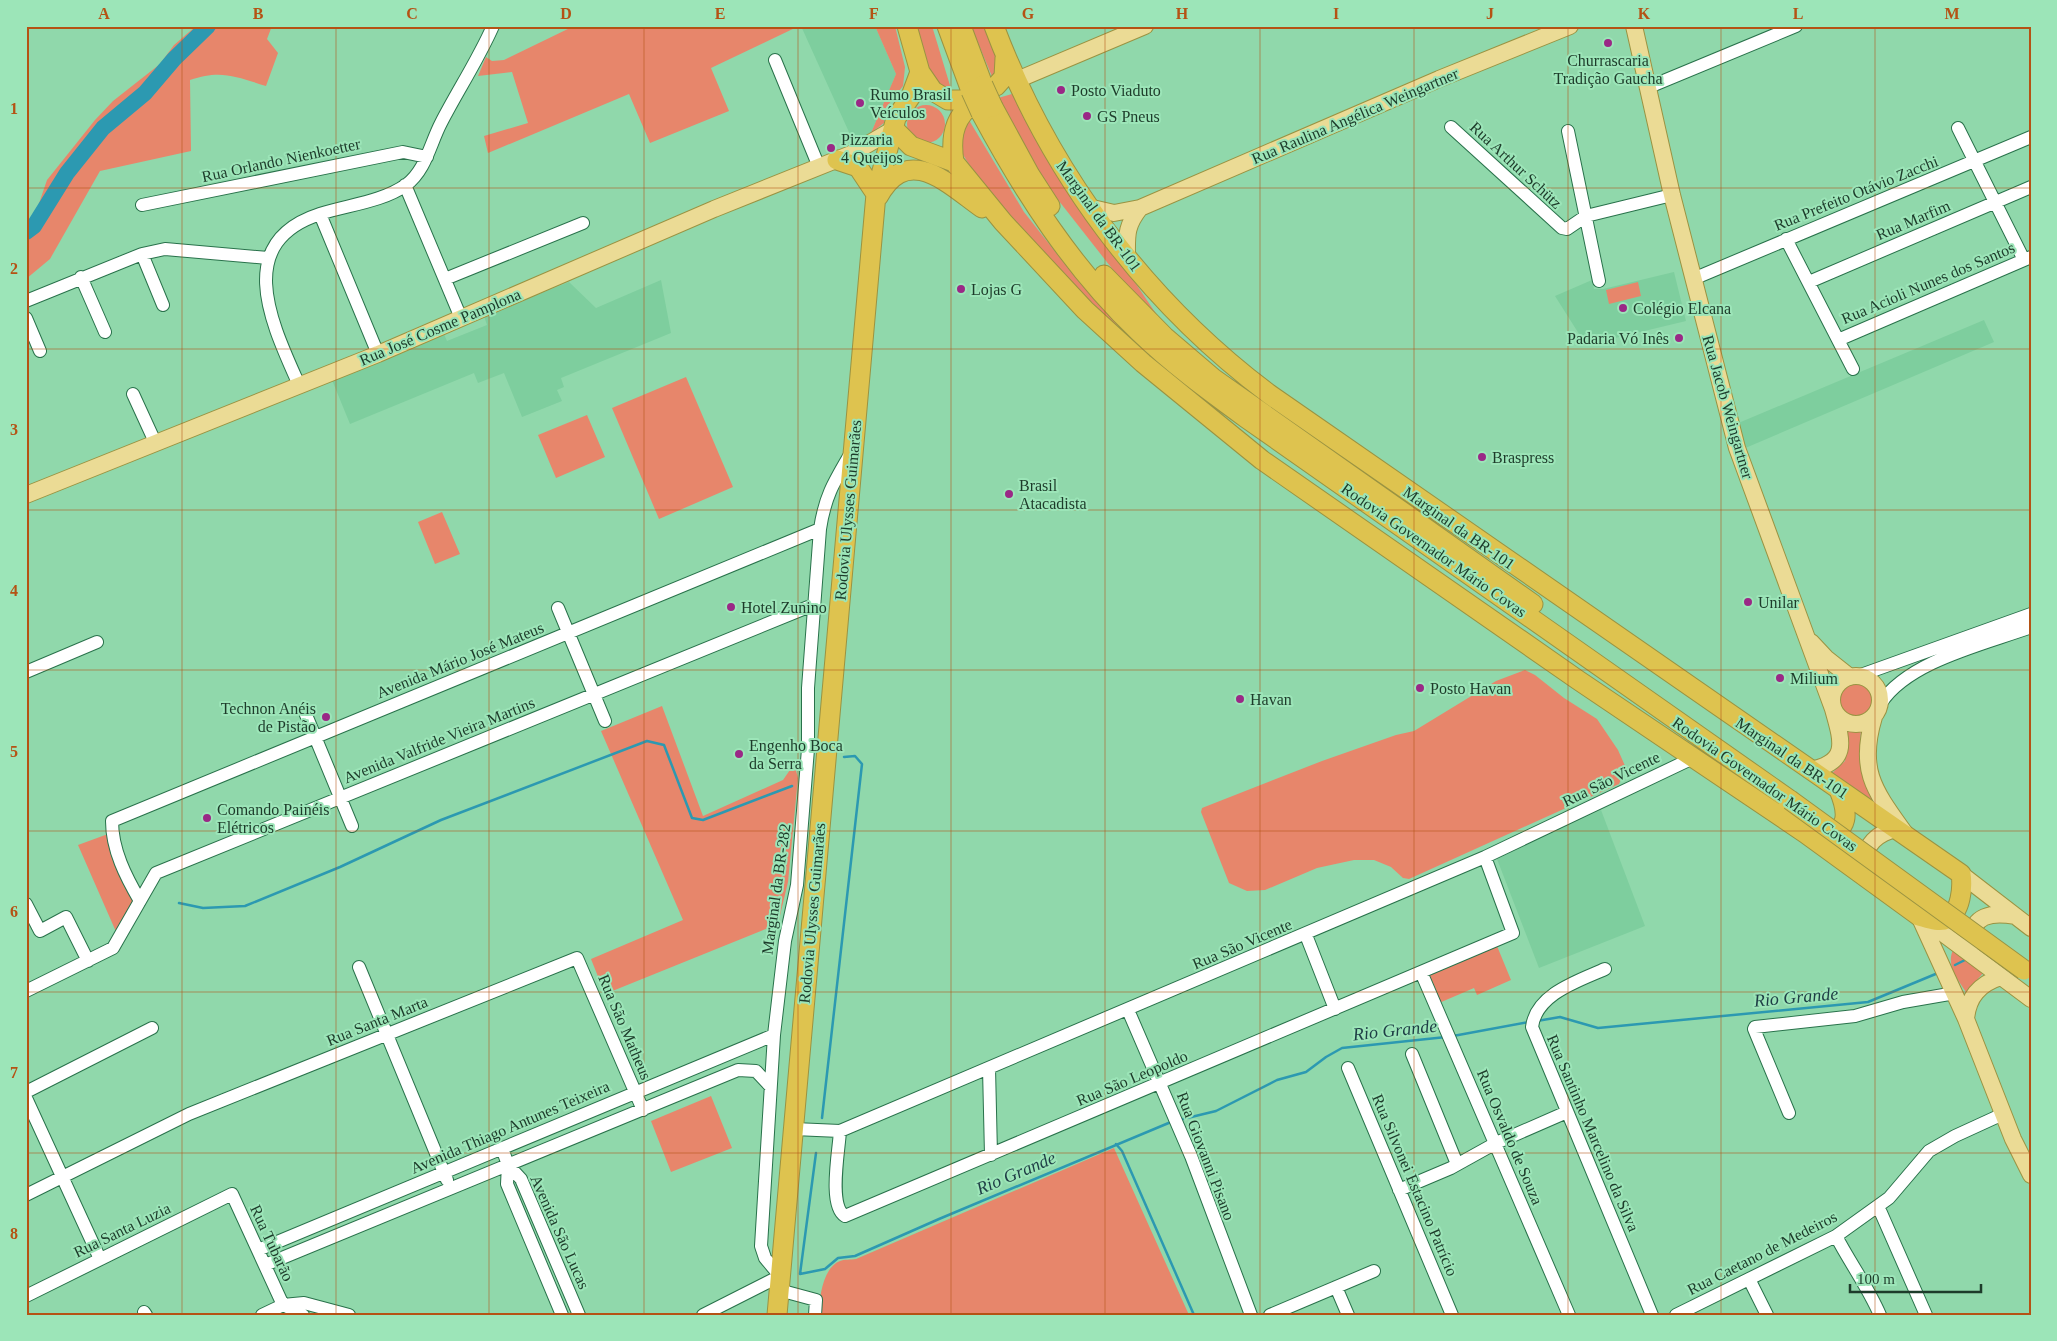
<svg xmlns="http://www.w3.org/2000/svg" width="2057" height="1341" font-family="Georgia,serif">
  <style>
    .built { fill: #7ece9e }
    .green { fill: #e7866b }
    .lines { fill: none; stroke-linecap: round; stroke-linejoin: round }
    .stream { stroke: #2c99b1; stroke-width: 2.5 }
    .river { stroke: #2c99b1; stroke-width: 16 }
    .minor-casing { stroke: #29724b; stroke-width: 14 }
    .major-casing { stroke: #9a9342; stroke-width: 18 }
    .highway-casing { stroke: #9a9342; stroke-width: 21 }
    .minor { stroke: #fff; stroke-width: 12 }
    .major { stroke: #ebdb95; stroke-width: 16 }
    .highway { stroke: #dec34f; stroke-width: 19 }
    .highway-bridge-casing { stroke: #9a9342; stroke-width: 21; stroke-linecap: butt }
    .highway-bridge { stroke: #dec34f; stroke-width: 19 }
    .grid { fill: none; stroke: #b55214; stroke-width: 1; stroke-opacity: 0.55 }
    .poi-dot { fill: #9a2886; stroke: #9ce5b8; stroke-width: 2 }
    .labels { text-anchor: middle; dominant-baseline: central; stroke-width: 4; stroke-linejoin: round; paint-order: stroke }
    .poi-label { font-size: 16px; fill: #1d3b2a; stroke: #9ce5b8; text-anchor: start }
    .street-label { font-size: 16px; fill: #1d3b2a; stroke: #9ce5b8 }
    .water-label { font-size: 18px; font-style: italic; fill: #1e3d45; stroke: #9ce5b8 }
    .neatline { fill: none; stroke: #b55214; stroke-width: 2 }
    .grid-label { font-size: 16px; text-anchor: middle; font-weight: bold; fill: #b55214 }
  </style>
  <rect width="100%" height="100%" fill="#90d8ab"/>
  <path class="built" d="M801,26H875L896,74L871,133L853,141Z
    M1674,272L1686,321L1586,345L1555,296L1592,280L1594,289H1603Z
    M661,280L671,333L561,378L564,387L557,390L562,401L522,417L504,373L478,383L474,373L350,424L332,380L444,334L447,341L487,325L484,316L569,282L596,308Z
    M1984,320L1994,342L1743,449L1736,424Z
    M1601,810L1645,926L1539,968L1497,859Z"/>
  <path class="green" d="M196,26H272L267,39L278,53L266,86C237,77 221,69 190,80L191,151L100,171L50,259L26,279V223L34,218L47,180L95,120L113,101L160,64L174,45Z
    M574,26H799L711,68L729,111L650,143L629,94L488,153L484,136L528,123L512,72L478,76L486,57L492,61L504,60Z
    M875,26H895L905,67L904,77L903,86L885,109L884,123L871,133L896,74Z
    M912,26H932L952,92L931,81Z
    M971,26H988L1002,70L993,79Z
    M1012,94L1053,161L1159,318L1121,280L1048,187L998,98Z
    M907 124a19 19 0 1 1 38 0a19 19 0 1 1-38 0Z
    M966,115L1024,212L1079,282L1119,324L1116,327L1080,295L987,193L960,150Z
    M1638,282L1641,296L1609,304L1606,290Z
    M686,377L733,487L659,519L612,408Z
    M587,415L605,457L556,478L538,435Z
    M442,512L460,554L435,564L418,522Z
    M1525,670L1535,675L1564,698L1597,719L1618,750L1626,768L1619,784L1409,879L1403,878L1391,867L1374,860H1354L1317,868L1265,890L1247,891L1229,883L1201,812L1202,808L1322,761L1396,735L1414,731L1496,681Z
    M1838 700a19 19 0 1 1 38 0a19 19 0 1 1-38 0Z
    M662,706L703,816L783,780L792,767H795L798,778L788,882L778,924L605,994L591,959L683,920L601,731Z
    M1845,727L1854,730L1861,728L1860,745L1875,805L1830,775L1845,761L1847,744Z
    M108,834L136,901L117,934L78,845Z
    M1497,946L1511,980L1477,995L1474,988L1439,1003L1427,976Z
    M1954,948L1985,971L1966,992C1957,978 1945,964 1954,948Z
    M711,1096L732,1148L671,1172L651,1121Z
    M1114,1148L1189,1315H818C820,1298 822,1268 840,1261C844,1259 851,1260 856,1259Z"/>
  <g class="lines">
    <path class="stream" d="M179,903L203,908L245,906L340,867L441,820L647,741L664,745L692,818L703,820L792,786
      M1955,965L1965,960
      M1537,1021L1560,1017L1598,1028L1868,1002L1938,973
      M1453,1036L1529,1022
      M822,1118L862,764L855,756L844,757
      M1179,1120L1216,1111L1277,1080L1306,1072L1326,1057L1342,1048L1446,1037
      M1116,1144L1122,1151L1194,1315
      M816,1153L800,1274L825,1269L838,1258L855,1256L939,1219L1171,1122"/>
    <path class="river" d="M26,232L34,226L67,173L103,128L145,93L174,59L208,26"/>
    <defs>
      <path id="minor" d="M775,60L819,167
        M1649,87L1796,26
        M1451,127L1562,228L1567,229L1586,216L1672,195
        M1958,128L2024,260
        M1568,131L1599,281
        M405,185L461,318
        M142,205L403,152L427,157
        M320,214L378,354
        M1786,239L1853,369
        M142,254L163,305
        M81,277L105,332
        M445,279L583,223
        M1693,279L2031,137
        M1809,282L2031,187
        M26,301L142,254L165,249L268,258
        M26,318L40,351
        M1838,340L2031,257
        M299,385C273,326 231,243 320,214C347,205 382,202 406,185C426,170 430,144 441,123C458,90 478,60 493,26
        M133,394L155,442
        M558,608L605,721
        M26,672L97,642
        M1858,676L2031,614
        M1881,703C1908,661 1985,644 2031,627
        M304,710L352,826
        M140,901C126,877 112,850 112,821L820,529
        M26,904L40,931L66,917L88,961
        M1306,935L1335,1009
        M359,967L447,1180
        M1605,969C1578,981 1536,994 1532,1027L1652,1315
        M1421,972L1569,1315
        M26,991L113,948L156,873L813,605
        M1128,1010L1191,1156L1251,1315
        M1412,1054L1457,1164
        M989,1068L991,1155
        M1348,1068L1452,1315
        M26,1092L152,1028
        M26,1098L100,1259
        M1789,1113L1754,1029L1755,1027L1855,1016L1903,1002L1955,993
        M794,1129L840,1131L1485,857L1693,758
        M840,1131C839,1150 828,1206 845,1216L1513,933L1485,857
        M502,1148L508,1165L507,1184L562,1315
        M508,1165L521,1179L579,1315
        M1399,1190L1451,1168L1496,1143L1567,1112
        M26,1195L189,1114L577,958L643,1110
        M1878,1206L1926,1315
        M1836,1236C1850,1263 1868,1287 1880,1315
        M258,1250L774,1035
        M265,1265L738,1070L756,1071L770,1086
        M1749,1279L1767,1315
        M1336,1287L1348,1315
        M779,1290L816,1300L815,1315
        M26,1296L232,1194L283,1305
        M283,1305L303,1315
        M144,1312L146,1315
        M262,1315L283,1305L304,1303L349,1315
        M703,1315L780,1276L765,1258L761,1246L774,1035L785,941L797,885L808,749V688L820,529C825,496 834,482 851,453
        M1270,1315L1374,1271
        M1676,1315L1836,1236L1889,1198L1929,1151L1955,1136L2003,1114"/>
      <path id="major" d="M1634,26L1672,195L1737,448L1833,709C1842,741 1850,763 1809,770
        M1017,80L1145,26
        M1088,207L1114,213L1140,208L1439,79L1570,26
        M1127,259C1127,236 1125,227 1140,208
        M26,495L378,354L714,209L851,154L894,129
        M1811,642L1826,658L1850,677
        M1832 700a24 24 0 1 1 48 0a24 24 0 1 1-48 0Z
        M1874,717C1858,770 1874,790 1904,832
        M1863,866C1864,845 1878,832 1897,829
        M1961,874L2031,928
        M1919,916L1966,1019L2013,1139L2031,1175
        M1921,917L2031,999
        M1972,943C1970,914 1993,912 2015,916
        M1966,1019C1968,997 1979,984 2001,977"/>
      <path id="highway" d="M907,26L920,72L933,91L948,100H964L996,86L1004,77L1005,58
        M947,26L971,91
        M961,26L983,85
        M993,107L1030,175L1050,206
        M981,113C1024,193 1073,269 1139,332C1172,364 1209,391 1246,418L1790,800
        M894,129L911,146L954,162L1003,222L1085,310L1143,363L1262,460L1578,680L1805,833L1919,916C1927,918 1939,923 1947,919C1961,912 1963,887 1961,874L1269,394C1144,300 1049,172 994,26
        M837,160L858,167L876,194
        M954,162C951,142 952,122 968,108
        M878,197C908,142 948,184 982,208
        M1104,275L1165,337L1213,378L1533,604
        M1821,836C1851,832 1848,812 1839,790
        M777,1315L876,194L896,118L911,96L920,72"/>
    </defs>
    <use href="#minor" class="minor-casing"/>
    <use href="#major" class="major-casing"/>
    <use href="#highway" class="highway-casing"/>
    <use href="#minor" class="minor"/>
    <use href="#major" class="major"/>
    <use href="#highway" class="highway"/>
    <defs>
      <path id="highway-bridge" d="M983,85L993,107
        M971,91L981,113
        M1790,800L2024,970"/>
    </defs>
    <use href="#highway-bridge" class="highway-bridge-casing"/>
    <use href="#highway-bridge" class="highway-bridge"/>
  </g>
  <path class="grid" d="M182,26V1315M336,26V1315M489,26V1315M644,26V1315M798,26V1315M951,26V1315M1105,26V1315M1260,26V1315M1414,26V1315M1568,26V1315M1721,26V1315M1875,26V1315M26,188H2031M26,349H2031M26,510H2031M26,670H2031M26,831H2031M26,992H2031M26,1153H2031"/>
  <g class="poi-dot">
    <circle cx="1608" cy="43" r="5"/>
    <circle cx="1061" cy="90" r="5"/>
    <circle cx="860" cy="103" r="5"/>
    <circle cx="1087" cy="116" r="5"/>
    <circle cx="831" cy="148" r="5"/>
    <circle cx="961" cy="289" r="5"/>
    <circle cx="1623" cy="308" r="5"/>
    <circle cx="1679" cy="338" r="5"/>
    <circle cx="1482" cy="457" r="5"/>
    <circle cx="1009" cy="494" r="5"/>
    <circle cx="1748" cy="602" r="5"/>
    <circle cx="731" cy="607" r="5"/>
    <circle cx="1780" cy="678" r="5"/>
    <circle cx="1420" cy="688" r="5"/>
    <circle cx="1240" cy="699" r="5"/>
    <circle cx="326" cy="717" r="5"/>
    <circle cx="739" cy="754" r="5"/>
    <circle cx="207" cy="818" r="5"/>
  </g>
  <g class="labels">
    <g class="poi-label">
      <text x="1608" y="60" text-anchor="middle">Churrascaria<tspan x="1608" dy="18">Tradição Gaucha</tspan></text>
      <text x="1071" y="90">Posto Viaduto</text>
      <text x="870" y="94">Rumo Brasil<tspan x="870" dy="18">Veículos</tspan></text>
      <text x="1097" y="116">GS Pneus</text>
      <text x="841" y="139">Pizzaria<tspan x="841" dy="18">4 Queijos</tspan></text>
      <text x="971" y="289">Lojas G</text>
      <text x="1633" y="308">Colégio Elcana</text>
      <text x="1669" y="338" text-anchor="end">Padaria Vó Inês</text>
      <text x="1492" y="457">Braspress</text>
      <text x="1019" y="485">Brasil<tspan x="1019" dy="18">Atacadista</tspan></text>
      <text x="1758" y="602">Unilar</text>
      <text x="741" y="607">Hotel Zunino</text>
      <text x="1790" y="678">Milium</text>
      <text x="1430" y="688">Posto Havan</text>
      <text x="1250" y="699">Havan</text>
      <text x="316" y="708" text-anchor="end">Technon Anéis<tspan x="316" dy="18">de Pistão</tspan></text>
      <text x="749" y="745">Engenho Boca<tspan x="749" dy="18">da Serra</tspan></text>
      <text x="217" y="809">Comando Painéis<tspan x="217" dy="18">Elétricos</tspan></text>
    </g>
    <g class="street-label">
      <text transform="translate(1355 116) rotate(-23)">Rua Raulina Angélica Weingartner</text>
      <text transform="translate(281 160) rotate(-12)">Rua Orlando Nienkoetter</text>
      <text transform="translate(1516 165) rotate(43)">Rua Arthur Schütz</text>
      <text transform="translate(1856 193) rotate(-22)">Rua Prefeito Otávio Zacchi</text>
      <text transform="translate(1099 216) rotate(54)">Marginal da BR-101</text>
      <text transform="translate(1913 220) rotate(-23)">Rua Marfim</text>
      <text transform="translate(1928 283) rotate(-23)">Rua Acioli Nunes dos Santos</text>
      <text transform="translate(440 327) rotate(-23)">Rua José Cosme Pamplona</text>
      <text transform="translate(1728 407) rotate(74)">Rua Jacob Weingartner</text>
      <text transform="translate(848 510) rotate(-85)">Rodovia Ulysses Guimarães</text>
      <text transform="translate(1459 528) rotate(35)">Marginal da BR-101</text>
      <text transform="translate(1434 550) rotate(35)">Rodovia Governador Mário Covas</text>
      <text transform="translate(460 660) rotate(-22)">Avenida Mário José Mateus</text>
      <text transform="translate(439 740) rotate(-22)">Avenida Valfride Vieira Martins</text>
      <text transform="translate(1792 758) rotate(34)">Marginal da BR-101</text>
      <text transform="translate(1611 779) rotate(-26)">Rua São Vicente</text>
      <text transform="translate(1765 784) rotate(35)">Rodovia Governador Mário Covas</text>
      <text transform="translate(776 889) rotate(-82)">Marginal da BR-282</text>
      <text transform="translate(812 913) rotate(-85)">Rodovia Ulysses Guimarães</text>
      <text transform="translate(1242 944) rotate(-23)">Rua São Vicente</text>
      <text transform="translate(377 1021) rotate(-22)">Rua Santa Marta</text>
      <text transform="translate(625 1027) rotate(67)">Rua São Matheus</text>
      <text transform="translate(1132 1078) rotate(-23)">Rua São Leopoldo</text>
      <text transform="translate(510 1127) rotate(-23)">Avenida Thiago Antunes Teixeira</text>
      <text transform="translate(1593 1133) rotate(67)">Rua Santinho Marcelino da Silva</text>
      <text transform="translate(1510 1137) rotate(67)">Rua Osvaldo de Souza</text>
      <text transform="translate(1206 1156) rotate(69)">Rua Giovanni Pisano</text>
      <text transform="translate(1415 1185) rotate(67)">Rua Silvonei Estacino Patrício</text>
      <text transform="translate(122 1230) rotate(-26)">Rua Santa Luzia</text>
      <text transform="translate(560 1232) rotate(66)">Avenida São Lucas</text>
      <text transform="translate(272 1243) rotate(65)">Rua Tubarão</text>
      <text transform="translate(1762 1253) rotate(-27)">Rua Caetano de Medeiros</text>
    </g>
    <g class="water-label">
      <text transform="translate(1796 997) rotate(-5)">Rio Grande</text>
      <text transform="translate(1395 1030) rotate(-6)">Rio Grande</text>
      <text transform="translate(1016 1173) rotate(-23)">Rio Grande</text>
    </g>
  </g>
  <rect width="2057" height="1341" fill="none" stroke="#9ce5b8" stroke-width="55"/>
  <path d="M1850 1284v8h131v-8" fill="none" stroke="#1d3b2a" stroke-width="2.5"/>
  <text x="1857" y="1284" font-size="15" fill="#1d3b2a" stroke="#9ce5b8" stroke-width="4" paint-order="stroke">100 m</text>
  <rect x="28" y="28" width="2002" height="1286" class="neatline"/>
  <g class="grid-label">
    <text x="104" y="19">A</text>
    <text x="258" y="19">B</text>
    <text x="412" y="19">C</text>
    <text x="566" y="19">D</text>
    <text x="720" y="19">E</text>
    <text x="874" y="19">F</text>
    <text x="1028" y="19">G</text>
    <text x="1182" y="19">H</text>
    <text x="1336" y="19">I</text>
    <text x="1490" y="19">J</text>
    <text x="1644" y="19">K</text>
    <text x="1798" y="19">L</text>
    <text x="1952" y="19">M</text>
    <text x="14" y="114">1</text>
    <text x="14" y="274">2</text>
    <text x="14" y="435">3</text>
    <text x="14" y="596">4</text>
    <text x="14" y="757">5</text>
    <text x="14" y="917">6</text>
    <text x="14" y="1078">7</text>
    <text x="14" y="1239">8</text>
  </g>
</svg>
